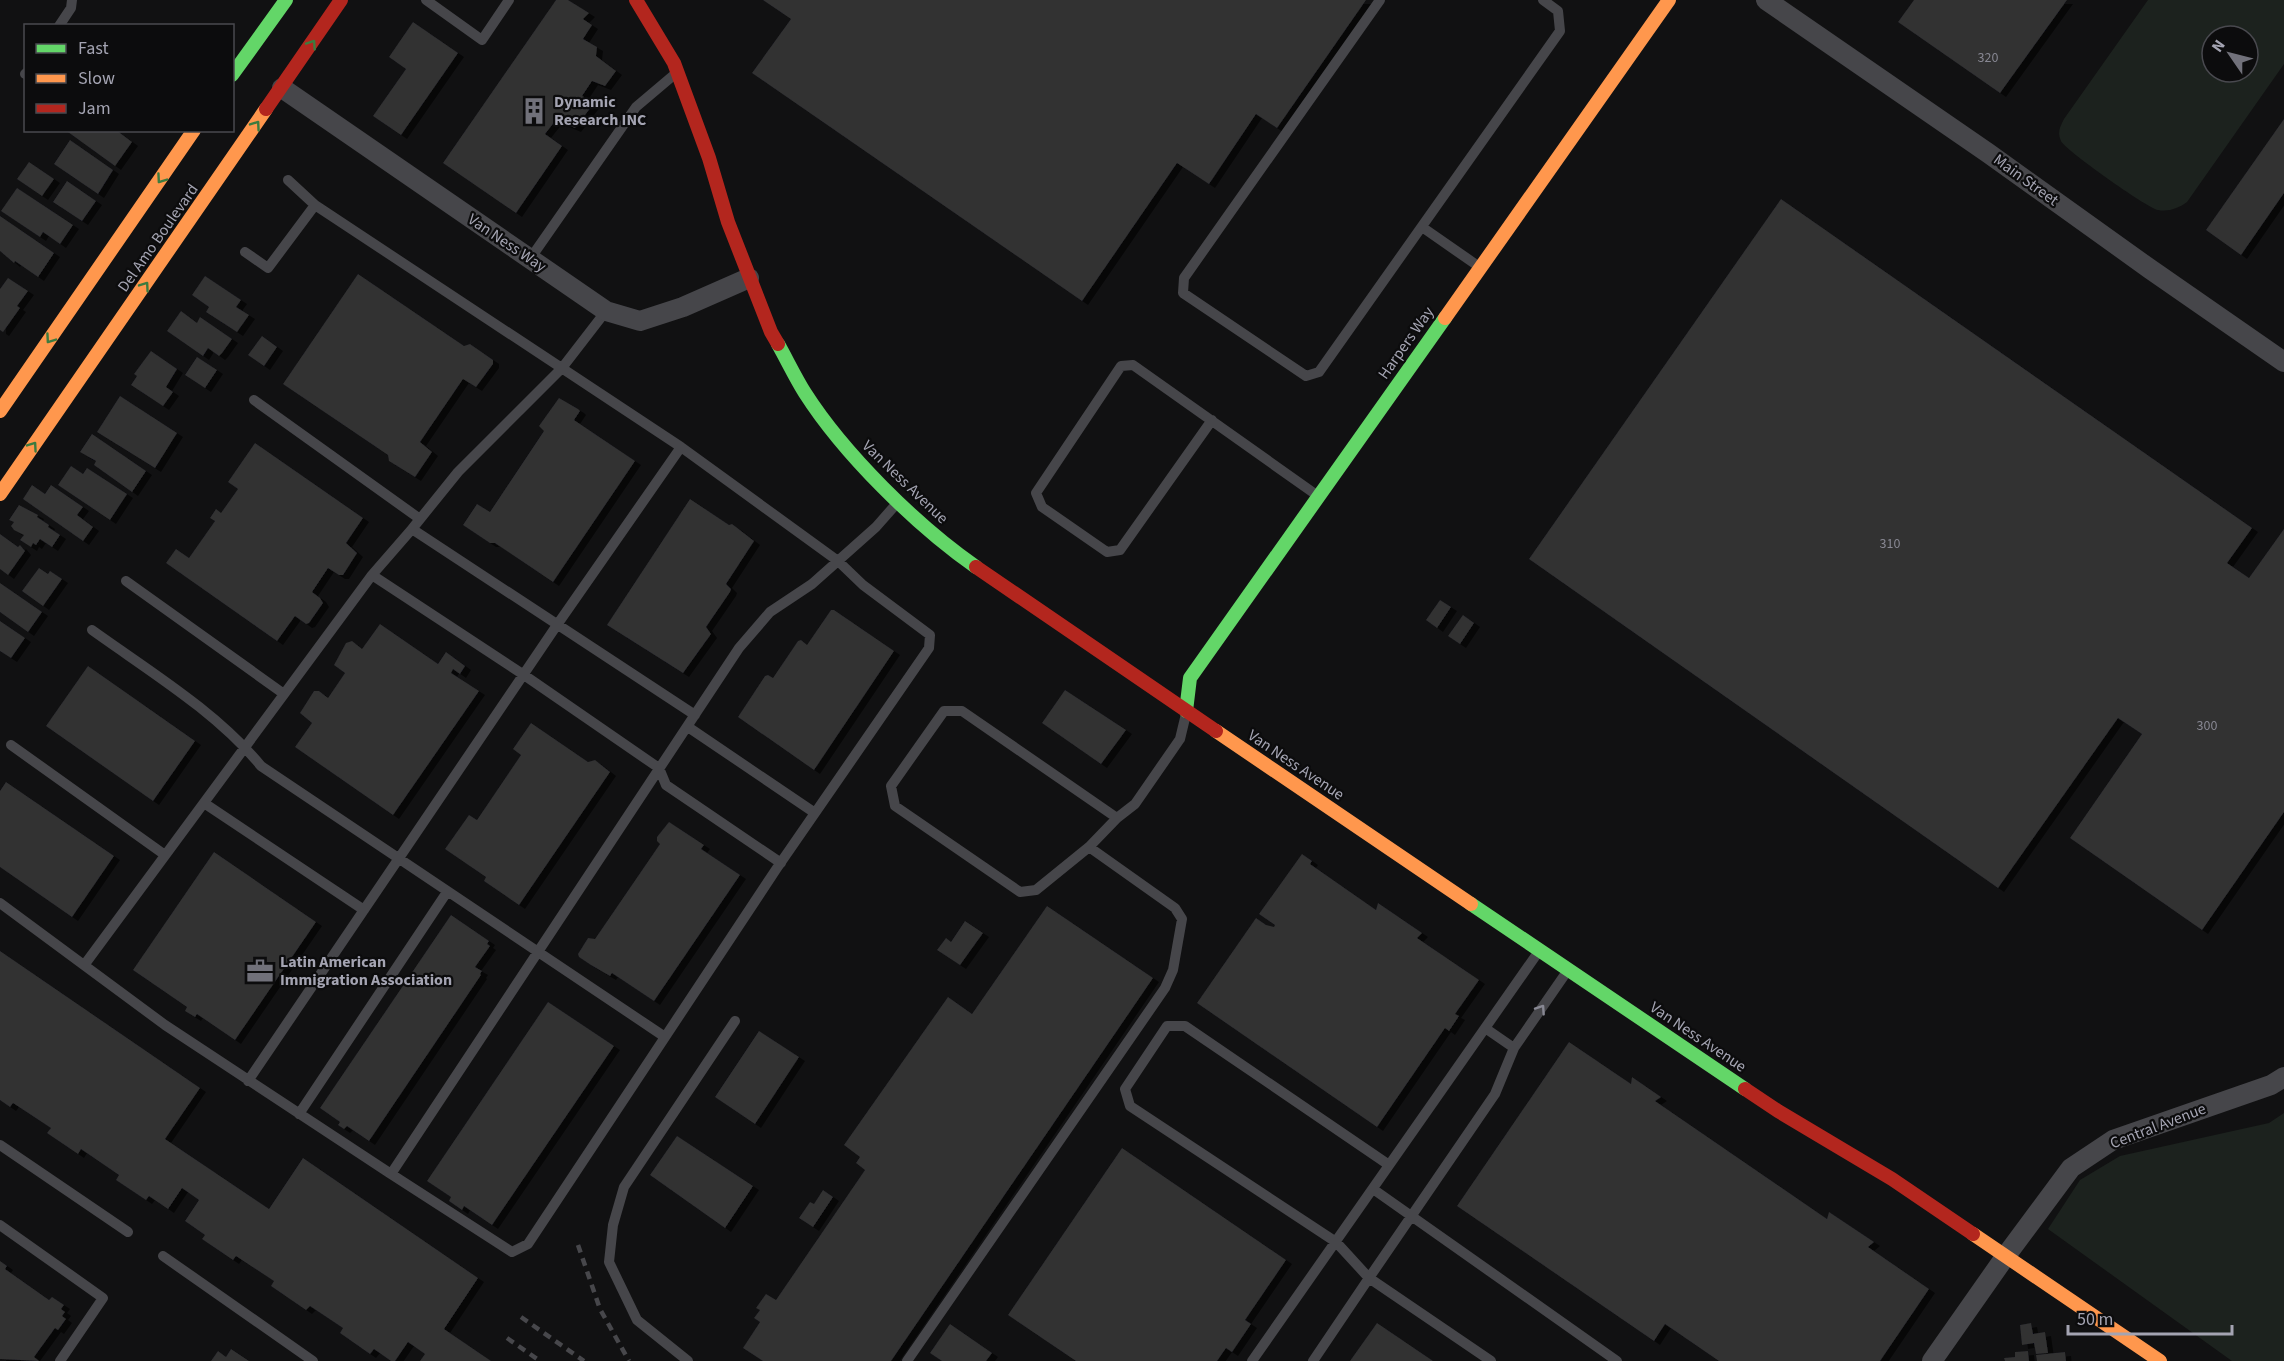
<svg xmlns="http://www.w3.org/2000/svg" width="2284" height="1361" font-family="'Source Sans 3',sans-serif">
  <style>
    .green { fill: #1c221e; fill-rule: evenodd }
    .building { fill: #303033; filter: url(#shadow) }
    .lines { fill: none; stroke-linecap: round; stroke-linejoin: round }
    .lane { stroke: #46464a; stroke-width: 10 }
    .street { stroke: #46464a; stroke-width: 20 }
    .fast { stroke: #63d668; stroke-width: 14 }
    .slow { stroke: #ff974d; stroke-width: 14 }
    .jam { stroke: #b3261e; stroke-width: 14 }
    .rail { stroke: #47474b; stroke-width: 4.5; stroke-dasharray: 8 6; stroke-linecap: butt }
    .oneway { stroke: #3c7b3f }
    .oneway2 { stroke: #888893 }
    .labels { text-anchor: middle; dominant-baseline: central; stroke-width: 4.5; stroke-linejoin: round; paint-order: stroke }
    .number-label { font-size: 14px; fill: #878792 }
    .poi-label { font-size: 16px; font-weight: bold; fill: #a4a4b2; stroke: #0c0c0d; text-anchor: start }
    .street-label { font-size: 16px; fill: #a4a4b2; stroke: #0c0c0d }
  </style>
  <defs>
    <filter id="shadow"><feDropShadow dx="6" dy="4" stdDeviation="0" flood-color="#0009"/></filter>
  </defs>
  <rect width="100%" height="100%" fill="#111112"/>
  <path class="green" d="M2148,0H2284V64L2187,202C2179,208 2169,212 2158,210C2147,208 2064,149 2061,141C2057,132 2060,127 2064,119ZM2212,36H2248V72H2212Z
    M2284,1113V1361H2232L2048,1229L2080,1180L2120,1156L2269,1123Z"/>
  <path class="building" d="M556,0H568L589,13L583,19L592,25L583,39L597,47L596,56L616,71L605,86L592,81L582,96L595,102L575,128L556,120L545,134L562,146L516,213L443,163Z
    M763,0H1366L1277,128L1256,114L1209,184L1177,163L1082,301L752,73L791,19Z
    M1914,0H2067L2000,93L1898,22Z
    M413,22L458,53L401,135L373,116L406,69L389,57Z
    M2284,119V193L2241,255L2206,230Z
    M69,130H116L132,142L115,166L68,132Z
    M70,140L113,170L98,194L54,164Z
    M29,162L54,179L42,196L17,179Z
    M67,181L96,201L82,221L53,202Z
    M17,188L73,225L60,244L43,232L40,237L1,211Z
    M1781,199L2252,528L2227,563L2249,578L2284,529V812L2202,930L2070,838L2142,734L2118,718L1998,888L1529,559Z
    M0,216L54,253L38,277L15,261L14,263L0,251Z
    M358,274L464,346L470,344L493,360V364L476,387L463,379L420,442L432,452L415,477L389,461L388,455L283,384Z
    M205,276L241,300L236,307L249,315L237,332L206,312L209,307L192,295Z
    M8,278L28,291L17,306L20,308L3,332L0,330V289Z
    M181,311L197,323L200,317L232,339L222,353L219,356L208,348L203,356L167,331Z
    M262,336L277,347L264,366L248,355Z
    M151,351L177,369L166,387L173,392L163,406L131,385L137,376L134,374Z
    M197,357L217,370L205,388L185,375Z
    M120,396L177,433L155,468L97,432Z
    M559,398L578,409L580,411L574,420L635,461L553,582L495,543H490L463,525L477,504L490,512L544,431L539,426Z
    M92,434L146,471L132,492L94,465L96,461L80,452Z
    M255,443L363,518L346,543L357,553L343,575H339L328,568L312,592L320,598L323,603L309,623L306,624L295,616L277,641L166,563L176,549L189,558L215,521L210,518L216,509L221,513L238,489L228,482Z
    M71,466L83,474L87,468L127,494L110,520L58,485Z
    M32,485L45,494L51,485L83,507L77,515L93,527L83,541L23,499Z
    M690,499L729,525L732,524L736,527L754,541L726,584L731,589L730,592L706,627L711,634L683,673L607,625Z
    M19,505L38,515L37,517L49,525L48,527L60,535L52,547L40,539L36,545L33,543L31,547L20,540L24,535L14,530L11,526L14,522L9,520Z
    M0,534L18,547L20,545L25,551L8,575L0,569Z
    M39,568L48,574L50,571L62,579L43,606L22,591Z
    M0,583L42,612L28,632L0,612Z
    M1440,600L1451,607L1437,628L1426,620Z
    M831,610H834L894,651L814,770L738,717L765,676L768,675L773,678L798,641L801,640L807,645Z
    M1463,615L1474,623L1460,644L1448,636Z
    M0,621L25,638L11,658L0,651Z
    M380,624L438,664L446,652L465,666L460,674L453,669L451,673L479,691L393,815L295,747L312,723L300,713L314,691H319L328,698L345,673L334,665L346,643L352,641L362,649Z
    M88,666L195,741L153,801L46,726Z
    M1065,690L1126,730L1101,764L1042,723Z
    M531,723L588,762L595,760L610,772L519,905L484,881L486,877L445,849L469,815L477,820L521,755L513,749Z
    M6,782L114,856L72,917L0,867V791Z
    M669,822L704,845L701,849L740,875L654,1001L612,973L610,976L591,965L579,957L578,954L588,938L595,939L660,844L657,841V837Z
    M214,852L316,922L235,1040L197,1014L195,1017L185,1011L187,1007L133,970Z
    M1302,854L1312,861L1310,864L1376,910L1378,903L1422,933L1417,938L1479,980L1455,1014L1459,1016L1449,1031L1445,1028L1377,1127L1197,1003L1256,918L1266,925L1274,927L1275,925L1259,914Z
    M1047,906L1153,978L891,1361H763L743,1348L760,1322L754,1318L760,1310L756,1308L766,1294L776,1300L865,1170L856,1163L860,1157L844,1145L948,997L972,1014Z
    M451,915L489,941L487,944L490,946L475,967L482,971L480,974L481,975L369,1141L347,1126L344,1129L338,1125L340,1122L320,1108Z
    M965,921L983,933L960,965L937,950L946,938L951,942Z
    M0,951L200,1088L165,1139L269,1209L303,1158L478,1278L444,1329L491,1361H420L425,1354L408,1342L395,1361H391L374,1349L370,1354L340,1333L343,1328L310,1306L306,1310L271,1286L274,1281L236,1256L233,1260L202,1239L205,1235L185,1221L199,1200L182,1188L168,1209L149,1196L146,1200L116,1180L119,1175L81,1149L78,1154L47,1133L51,1128L13,1103L10,1107L0,1100Z
    M548,1002L614,1046L492,1225L464,1206L462,1210L449,1201L451,1197L427,1181Z
    M759,1031L799,1057L755,1124L715,1097Z
    M1569,1042L1631,1084L1632,1077L1661,1097L1655,1101L1827,1219L1829,1212L1874,1242L1868,1247L1929,1289L1880,1361H1719L1665,1324L1654,1341L1457,1206Z
    M677,1136L753,1186L725,1228L650,1175Z
    M1122,1148L1286,1260L1245,1320L1251,1324L1232,1352L1226,1348L1217,1361H1076L1008,1315Z
    M823,1190L833,1197L813,1227L799,1218L810,1202L814,1204Z
    M0,1261L7,1266L5,1269L49,1300L52,1297L64,1305L61,1309L65,1312L62,1316L66,1319L58,1330L55,1328L34,1357L39,1361L0,1359Z
    M1377,1323L1433,1361H1350Z
    M2031,1323L2033,1334L2045,1332L2048,1353L2036,1354L2034,1343L2022,1345L2020,1325Z
    M950,1324L992,1353L986,1361H942L930,1353Z
    M231,1349L249,1361H211L218,1351L226,1357Z
    M2028,1351L2029,1361H2005L2004,1358L2015,1357V1352Z
    M2065,1352L2066,1361H2037L2036,1355Z"/>
  <g class="lines">
    <path class="lane" d="M426,0L482,40L509,0
      M1380,0L1184,278L1183,293L1306,376L1319,372L1560,31L1558,11L1543,0
      M59,26L71,8L72,0
      M25,74L26,73
      M288,180L315,205
      M1422,227L1478,266
      M245,252L268,268L315,205L681,447L838,561L863,585L930,635L929,648L777,868L528,1244L512,1252L391,1174L739,648L770,612L812,584L876,527L898,502
      M530,259L636,107L675,74
      M254,400L420,519
      M1212,420L1120,550L1107,552L1042,507L1036,493L1121,366L1133,365L1318,496
      M412,529L695,715
      M372,575L524,675L659,768L666,785L781,863
      M126,581L284,694
      M92,630C149,671 217,712 261,766L665,1037
      M688,727L815,813
      M11,745L165,855
      M204,803L364,910
      M1117,818L962,711H944L891,786L895,806L1020,892L1036,890L1089,847L1117,818L1135,804L1180,739L1186,714
      M0,903L165,1025L391,1174
      M85,964L372,575L412,529L458,472L562,368L606,311
      M1485,1028L1514,1048
      M248,1081L557,625L681,447
      M299,1114L447,892
      M0,1145L128,1232
      M1389,1165L1185,1026H1167L1125,1089L1130,1106L1336,1242L1369,1278L1495,1094L1514,1048L1568,970
      M1373,1189L1617,1361
      M0,1225L103,1298L60,1361
      M163,1256L313,1361
      M688,1361L637,1320L609,1262L613,1225L624,1187L735,1021
      M907,1361L1165,988L1173,970L1182,919L1175,908L1089,847
      M1252,1361L1539,951
      M1313,1361L1369,1278L1491,1361"/>
    <path class="street" d="M1766,0L1988,153L2150,269L2284,362
      M282,88L606,311L640,321L683,307L749,278
      M1932,1361L2005,1257L2071,1168L2113,1140L2271,1085L2284,1077"/>
    <path class="fast" d="M232,75L286,0
      M778,344C787,360 795,377 805,393C844,454 916,525 976,567
      M1186,711L1190,678L1445,318
      M1471,904L1745,1089"/>
    <path class="slow" d="M1445,318L1669,0
      M0,411L194,130
      M0,494L266,109
      M1216,731L1471,904
      M1973,1234L2160,1361"/>
    <path class="jam" d="M636,0L674,63L709,158L728,222L771,332L778,344
      M266,109L341,0
      M976,567L1216,731
      M1745,1089L1778,1111L1892,1179L1973,1234"/>
    <path class="rail" d="M578,1245L600,1309L629,1361
      M521,1317L584,1361
      M507,1338L540,1361"/>
  </g>
  <defs><path id="oneway-chevron" d="M-2-3.5L2.5 0L-2 3.5" fill="none" stroke-width="1.6" stroke-linecap="round" stroke-linejoin="round" transform="scale(1.5)"/></defs>
  <g class="oneway">
    <use href="#oneway-chevron" transform="translate(312 44) rotate(-56)"/>
    <use href="#oneway-chevron" transform="translate(256 125) rotate(-55)"/>
    <use href="#oneway-chevron" transform="translate(161 179) rotate(125)"/>
    <use href="#oneway-chevron" transform="translate(145 286) rotate(-55)"/>
    <use href="#oneway-chevron" transform="translate(50 339) rotate(125)"/>
    <use href="#oneway-chevron" transform="translate(33 446) rotate(-55)"/>
  </g>
  <use class="oneway2" href="#oneway-chevron" transform="translate(1541 1009) rotate(-56)"/>
  <defs>
    <symbol id="building-bare" viewBox="-9 -9 18 18"><path d="M-4-6H4V6H1V3H-1V6H-4ZM-2.5-4.3h1.7v1.8h-1.7ZM.8-4.3h1.7v1.8H.8ZM-2.5-1h1.7V.8h-1.7ZM.8-1h1.7V.8H.8Z" fill="#71717a" stroke="#0c0c0d" stroke-width="2.5" paint-order="stroke"/></symbol>
    <symbol id="office-bare" viewBox="-9 -9 18 18"><path d="M-6-3h4V-5.5h4V-3h4V5H-6ZM-1-4.5V-3h2v-1.5ZM-6 0V1H6V0Z" fill="#71717a" stroke="#0c0c0d" stroke-width="2.5" paint-order="stroke"/></symbol>
  </defs>
  <g fill-rule="evenodd">
    <use href="#building-bare" x="515" y="92" width="38" height="38"/>
    <use href="#office-bare" x="241" y="952" width="38" height="38"/>
  </g>
  <g class="labels">
    <g class="number-label">
      <text x="1988" y="58">320</text>
      <text x="1890" y="544">310</text>
      <text x="2207" y="726">300</text>
    </g>
    <g class="poi-label">
      <text x="554" y="102">Dynamic<tspan x="554" dy="18">Research INC</tspan></text>
      <text x="280" y="962">Latin American<tspan x="280" dy="18">Immigration Association</tspan></text>
    </g>
    <g class="street-label">
      <text transform="translate(2026 180) rotate(36)">Main Street</text>
      <text transform="translate(158 238) rotate(-55)">Del Amo Boulevard</text>
      <text transform="translate(507 243) rotate(34)">Van Ness Way</text>
      <text transform="translate(1406 343) rotate(-55)">Harpers Way</text>
      <text transform="translate(905 482) rotate(44)">Van Ness Avenue</text>
      <text transform="translate(1296 765) rotate(34)">Van Ness Avenue</text>
      <text transform="translate(1698 1037) rotate(34)">Van Ness Avenue</text>
      <text transform="translate(2158 1126) rotate(-21)">Central Avenue</text>
    </g>
  </g>
  <rect x="24" y="24" width="210" height="108" fill="#0c0c0d" stroke="#49494f" stroke-width="1.5"/>
  <rect x="36" y="44" width="30" height="9" fill="#63d668" stroke="#49494f" stroke-width="1.5"/>
  <text x="78" y="54" font-size="18" fill="#a4a4b2">Fast</text>
  <rect x="36" y="74" width="30" height="9" fill="#ff974d" stroke="#49494f" stroke-width="1.5"/>
  <text x="78" y="84" font-size="18" fill="#a4a4b2">Slow</text>
  <rect x="36" y="104" width="30" height="9" fill="#b3261e" stroke="#49494f" stroke-width="1.5"/>
  <text x="78" y="114" font-size="18" fill="#a4a4b2">Jam</text>
  <g transform="translate(2230 54) rotate(305)"><circle r="28" fill="#0c0c0d" stroke="#49494f" stroke-width="1.5"/>
  <path d="M0-4.5L10 22L0 15L-10 22Z" fill="#71717a"/>
  <text y="-9" font-size="16" font-weight="bold" text-anchor="middle" fill="#a4a4b2">N</text>
  </g>
  <path d="M2068 1325v9h164v-9" fill="none" stroke="#a4a4b2" stroke-width="3"/>
  <text x="2077" y="1325" font-size="18" fill="#a4a4b2" stroke="#0c0c0d" stroke-width="4.5" paint-order="stroke">50 m</text>
</svg>
